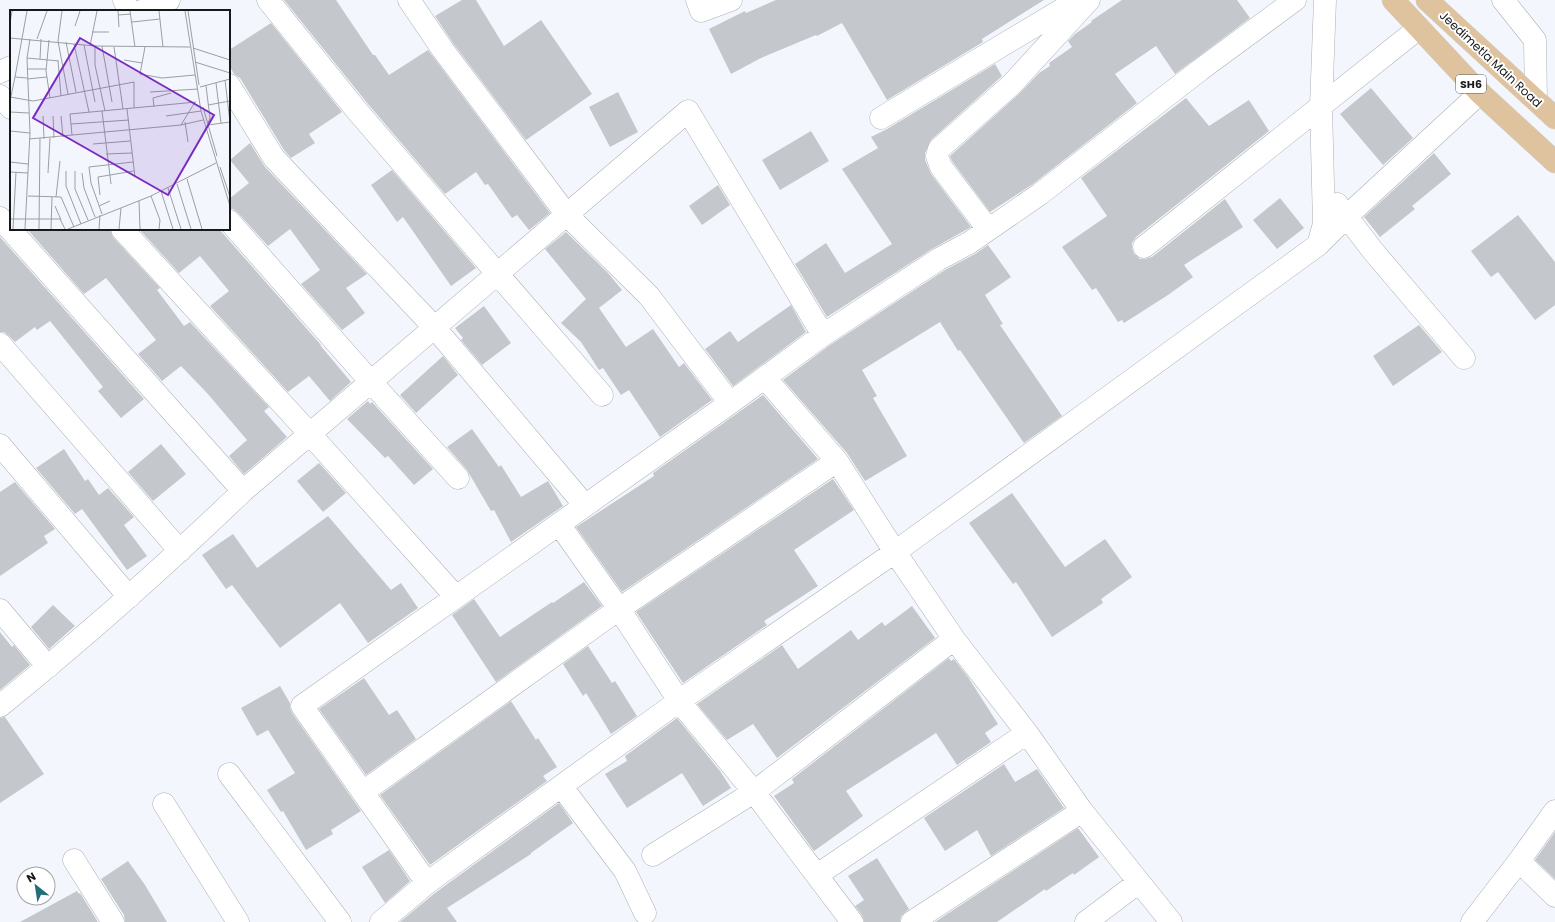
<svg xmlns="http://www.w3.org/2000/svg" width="1555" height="922" font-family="Poppins,sans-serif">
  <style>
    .building { fill: #c4c8cd }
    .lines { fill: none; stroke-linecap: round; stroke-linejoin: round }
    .minor-casing { stroke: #acb0b5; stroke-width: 23 }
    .major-casing { stroke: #d5d5d6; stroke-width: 23 }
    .minor { stroke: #fff; stroke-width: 22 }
    .major { stroke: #dfc29e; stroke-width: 22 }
    .labels { text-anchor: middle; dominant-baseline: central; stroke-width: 4; stroke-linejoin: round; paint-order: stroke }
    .shield { fill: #fff; stroke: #5d5d5f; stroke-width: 1 }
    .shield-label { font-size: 11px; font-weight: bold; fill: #17181a }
    .street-label { font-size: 12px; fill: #17181a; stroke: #fff }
    .inset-road { fill: none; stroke: #9b9ea2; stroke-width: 1 }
    .view { fill: #7b2cbf; fill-opacity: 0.15; stroke: #7b2cbf; stroke-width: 2 }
    .inset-edge { fill: none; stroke: #17181a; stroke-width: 2 }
  </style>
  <rect width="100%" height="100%" fill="#f3f7fd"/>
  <path class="building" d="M284,0H336L373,55H375L389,75L428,50L550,213L529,230L517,215L512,218L488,184L485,185L476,172L445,194L368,104Z
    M462,0H476L504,46L541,20L592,94L526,140L453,43L435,16Z
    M776,0H1044L982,39L983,42L887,100L842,23L817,36L816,35L761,58L731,74L709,29L745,11L746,13Z
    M1122,0H1237L1250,18L1175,74L1156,46L1115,74L1137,103L1033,184L990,212L952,161L950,156L1020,93L1039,73L1050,66L1049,63L1072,47L1068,41L1075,34L1092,22L1091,21Z
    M271,23L342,112L309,134L315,143L291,158L284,150L240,78L234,74L229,65V50Z
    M995,64L1002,76L931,140L925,153V160L931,174L971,227L932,249L827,317L795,264L826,243L845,273L892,244L842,169L878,148L871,137L887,129Z
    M1371,88L1413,138L1383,165L1340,114Z
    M618,92L638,132L610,147L589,107Z
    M1186,98L1209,126L1249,100L1269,131L1136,237L1132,243V248L1134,254L1140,259H1146L1152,257L1225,199L1243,227L1184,265L1193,277L1168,295L1124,323L1122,320L1118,322L1096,288L1092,290L1062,247L1107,216L1081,178Z
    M811,131L829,161L780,190L762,160Z
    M250,143L265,167L367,274L346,288L365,313L342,330L301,284L320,270L290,229L268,246L238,213L233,209H229V199L249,183L230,160Z
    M1434,153L1451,174L1412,206L1415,209L1380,237L1364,217Z
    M392,170L476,268L451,286L403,217L397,222L371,185Z
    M718,185L730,205L702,225L689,206Z
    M1280,198L1304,228L1277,249L1253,220Z
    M1518,215L1555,262V305L1535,320L1498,272L1491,277L1471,251Z
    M27,229H110L113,237L160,288L157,290L184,326L190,322L269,407L264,411L287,437L244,474L229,456L247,440L207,393L181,366L162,381L138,354L156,340L106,278L84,294Z
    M139,229H219L321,345H320L325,351L351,382L330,401L309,376L288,392L210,306L229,291L200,256L179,273Z
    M566,232L608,273L622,290L599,308L626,347L653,329L679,367L684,363L712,400L660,437L629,390L621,395L603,368L599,370L581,342L561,323L586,299L545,249Z
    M0,237L144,399L121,418L98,391L103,387L50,321L37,330L35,327L15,342L9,336L4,332H0Z
    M988,245L1011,277L985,295L1003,324L1000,325L1062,416L1024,443L960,350L958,351L940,322L862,370L877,396L873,398L907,456L865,481L847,453L783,380L830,345L945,270L975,254Z
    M791,305L806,332L733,386L705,349L730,331L738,342Z
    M484,306L511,343L482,365L461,340L463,338L455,328Z
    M1419,325L1442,352L1393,386L1373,356Z
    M443,356L458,375L416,413L400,395Z
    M763,395L818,459L622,592L576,527L654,476L653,473Z
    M368,401L370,404L372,402L433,469L414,485L388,456L385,458L347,419Z
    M472,429L499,467L501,465L521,497L548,481L563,506L511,542L494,510L491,511L467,470L447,447Z
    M161,444L186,474L153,501L128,472Z
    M64,449L85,481L88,479L99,495L108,488L134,517L124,525L147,556L127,570L82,509L75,514L36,468Z
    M319,463L346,493L323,512L297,481Z
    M833,479L854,510L794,550L818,586L764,621L767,625L683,683L636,612Z
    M15,482L55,529L44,536L48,543L0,576V492Z
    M1012,493L1065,567L1105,539L1132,577L1101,599L1103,603L1052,637L1016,582L1013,584L969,523Z
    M328,516L391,590L401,583L418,608L368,643L340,603L280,648L232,585L226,589L202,555L233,534L257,568Z
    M584,582L602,606L496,682L452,615L474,599L500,637L552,602L553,603Z
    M53,605L75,626L49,649L31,627Z
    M912,606L935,638L777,758L753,724L727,740L697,704L782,645L798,669L851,630L858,640L882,622L885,626Z
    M0,632L12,647L14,645L30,665L0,690Z
    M588,646L612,683L615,681L637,716L611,734L586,693L583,696L563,664Z
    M949,658L951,661L954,659L968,677L998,724L985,733L991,742L957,765L936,733L846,791L863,816L814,851L774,796L794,783L792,779Z
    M364,678L389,715L397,710L416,739L366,775L319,709Z
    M280,686L290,703V708L292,713L361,811L331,830L333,834L306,850L283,811L281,812L267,790L295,773L268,730L257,736L241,708Z
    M511,701L536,740L538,738L557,767L543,776L547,781L430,865L380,795Z
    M5,717L44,774L0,803V718Z
    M677,718L720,771L731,788L703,806L682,773L627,808L605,774L627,761L625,756Z
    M1004,764L1015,782L1037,769L1064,808L991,856L977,830L945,851L924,818Z
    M559,803L573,823L531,853V854L447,908L457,922H400L435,893Z
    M1078,828L1099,857L1074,875L1073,873L1046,891L1045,889L997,922H935Z
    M1555,832V879L1535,860Z
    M389,850L410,881L385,903L362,867Z
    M877,858L909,909L901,916L900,922H864L862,915L855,906L864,900L848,876Z
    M128,861L145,885L167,922H125L124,915L101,879Z
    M77,891L79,894L80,893L98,922H20Z"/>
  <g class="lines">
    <defs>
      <path id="minor" d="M124,0L129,11
        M268,0L358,112L602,395
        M409,0L443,50L567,215L649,296L730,403
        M697,0L701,11L731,0
        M1503,0L1535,40L1536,100
        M142,11L169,0
        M0,72L11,67
        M229,85L274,158L435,328L577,496L583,507
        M0,96L11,108
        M881,118L1078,0
        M1337,204L1373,251L1464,358
        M0,218L243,491
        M229,221L371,382L458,478
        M122,229L310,434L456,597
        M988,229L941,167L937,156L939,149L1012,84L1089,0
        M1319,244L1347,216L1480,93
        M1144,247L1419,28
        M0,344L180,551
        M765,378L837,461L895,552L954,639L1027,733L1082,811L1171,922
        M0,445L129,597
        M559,524L619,609L679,701L754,792L852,922
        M0,610L48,667
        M0,706C84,638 165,566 243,491L688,111L823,335
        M229,774L340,922
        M562,787L625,871L645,913
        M363,792L619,609L837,461
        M164,804L238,922
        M653,855L754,792L954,639
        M74,860L113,922
        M1519,861L1555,896
        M817,875L1027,733
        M427,883L302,706L730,403L823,335L939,259L969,243L1040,194L1200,70L1295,0
        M381,922L427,883L679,701L895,552L1318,245L1324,224L1321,106L1325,0
        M912,922L1082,811
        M1086,922L1139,882
        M1472,922L1519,861L1555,811"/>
      <path id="major" d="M1393,0L1480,93L1555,162
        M1427,0L1555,118"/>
    </defs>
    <use href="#minor" class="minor-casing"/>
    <use href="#major" class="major-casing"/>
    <use href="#minor" class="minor"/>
    <use href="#major" class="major"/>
  </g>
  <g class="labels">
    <rect class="shield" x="1456" y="75" width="30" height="18" rx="3"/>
    <g class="shield-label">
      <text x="1471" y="84">SH6</text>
    </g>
    <g class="street-label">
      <text transform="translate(1491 59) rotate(43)">Jeedimetla Main Road</text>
    </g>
  </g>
  <g transform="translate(10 10)">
    <rect width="220" height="220" fill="#f3f7fd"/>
    <path class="inset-road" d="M52,1L48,31L58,84M108,1L109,17M120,1L125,37M149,1L153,37M175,1L191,101L220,196M178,1L189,75M108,5L121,4M122,12L150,9M0,13L2,1M65,16L70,1M82,22H99M0,28L85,36L180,37M27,29L37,1M39,30L36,61L40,88M56,32L66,82M64,34L79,102M74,35L85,92M80,36L87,1M85,36V55L95,101M92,36L102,92M104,37L113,99M135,37L130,64L152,68L185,65M183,38L220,50M17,48L49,51M30,49L31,29M114,50L132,53M48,51L51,86M185,52L220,63M17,59H36M17,68L5,67L17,1M17,69L37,67M215,70L220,112M206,73L211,113M196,76L200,108L198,113M190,77L220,69M140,82L188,79M0,87L23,91L124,72V98M0,91L5,67M198,95L220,91M144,97L143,88L161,83M193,97L207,146M117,99L125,167M92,101L101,174M0,102L19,103M33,106L34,129M43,106L44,128M51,106L53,127M156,106L191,101M175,112L178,132M61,114L119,110M171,115L193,110M198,115L220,112M0,121L20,123M62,125L60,104L186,92M19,129L171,115L185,92M83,134L120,131M96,144L122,143M0,152L18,154M210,157L220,187M56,161V176L71,214M65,161V179L78,210M0,162L18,163M38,163L40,128M72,163L74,178L85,207M177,169L192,219M167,174L181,219M158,178L171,219M151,181L163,219M90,185L88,167L124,161M18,186L51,187L64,217M46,187L50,151M129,191L130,219M45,196L51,210M89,196L100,191M92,204L81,173L79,157L123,152M0,209H50L55,219M3,219L6,162M15,219L20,123L17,48L20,29M29,219L30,128M41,219L42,187M58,219L141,186M89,219L90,205M109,219L111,198M149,219L150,210L141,186L206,153"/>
    <path class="view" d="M70,28L204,105L158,185L23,108Z"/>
    <rect width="220" height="220" class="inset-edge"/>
  </g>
  <g transform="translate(36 886) rotate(330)"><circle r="19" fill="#ffffff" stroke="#a2a3a3"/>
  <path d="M0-3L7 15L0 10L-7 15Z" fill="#266d7a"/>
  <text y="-6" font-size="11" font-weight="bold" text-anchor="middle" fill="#17181a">N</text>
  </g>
</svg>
